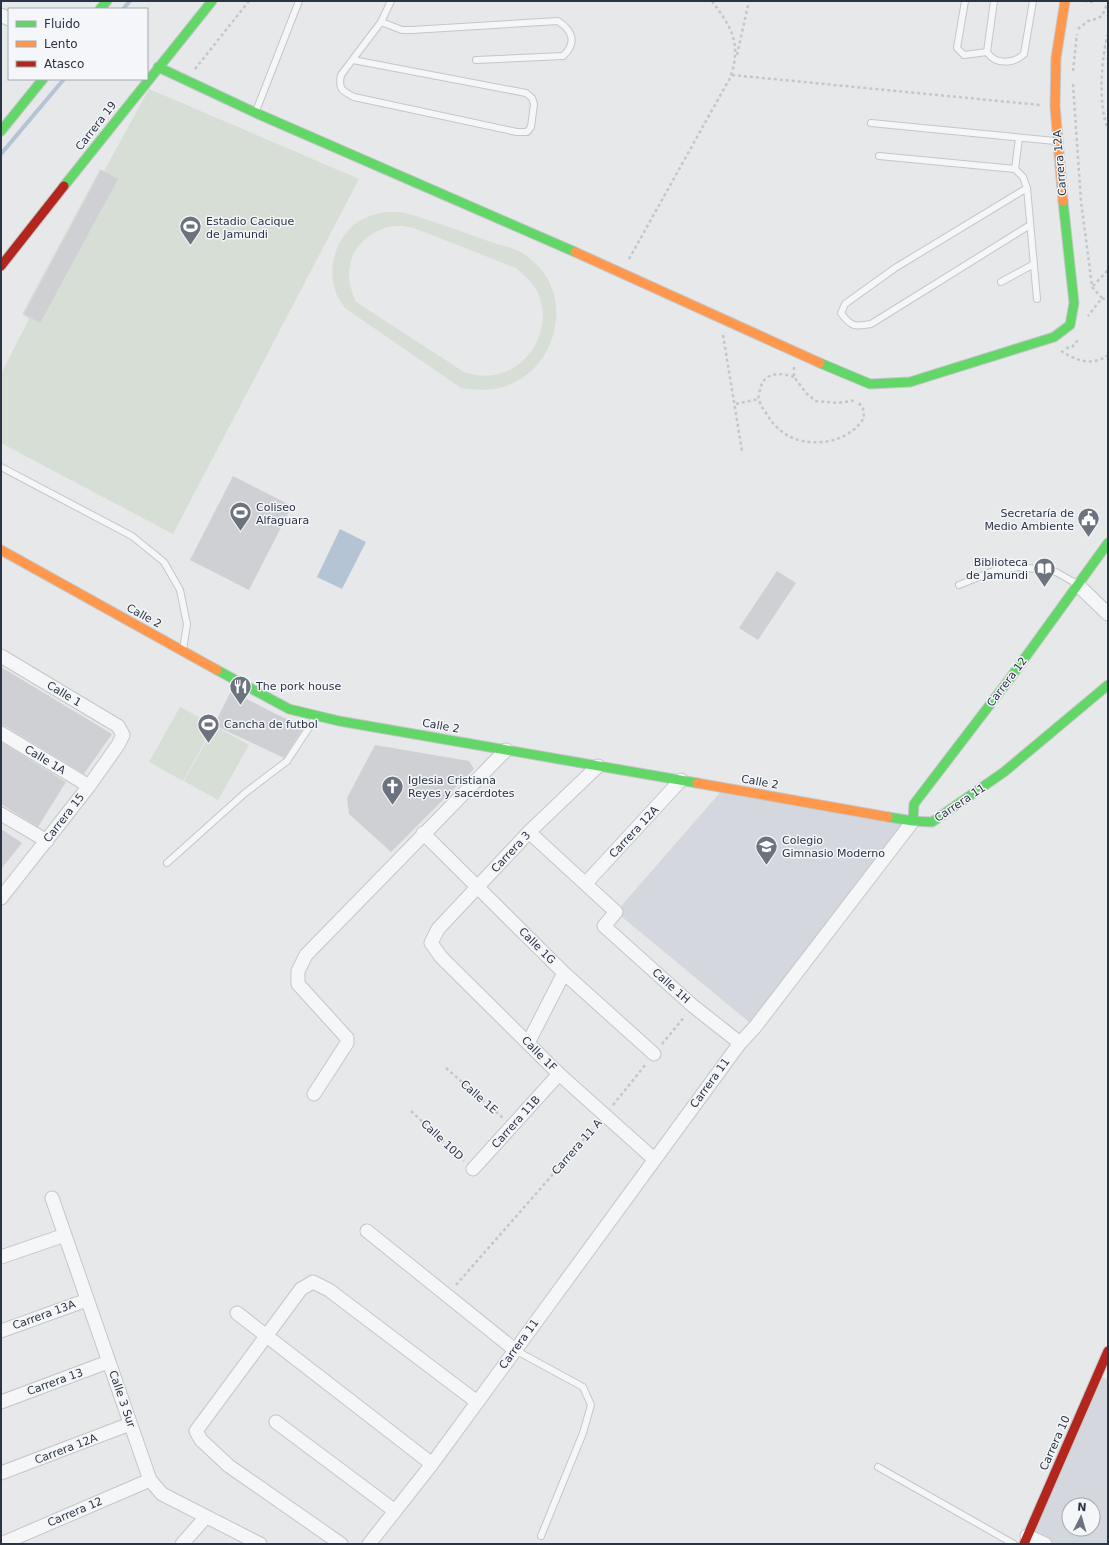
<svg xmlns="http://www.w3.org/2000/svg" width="1109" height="1545" font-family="'DejaVu Sans',sans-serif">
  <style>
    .built { fill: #d4d7dd; fill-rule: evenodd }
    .green { fill: #d6ded6; fill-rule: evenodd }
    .water { fill: #b4c4d5 }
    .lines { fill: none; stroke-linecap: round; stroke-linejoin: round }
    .stream { stroke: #b4c4d5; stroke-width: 4 }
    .building { fill: #ced0d3 }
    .lane-casing { stroke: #c4c6c8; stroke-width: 8 }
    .street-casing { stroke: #c4c6c8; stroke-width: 15 }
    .fast-casing { stroke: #c4c6c8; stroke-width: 11 }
    .slow-casing { stroke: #c4c6c8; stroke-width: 11 }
    .jam-casing { stroke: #c4c6c8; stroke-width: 11 }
    .path { stroke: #c5c6ca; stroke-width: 2.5; stroke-dasharray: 3 3; stroke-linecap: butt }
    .lane { stroke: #f5f6f7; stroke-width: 6 }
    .street { stroke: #f5f6f7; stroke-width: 13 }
    .fast { stroke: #63d668; stroke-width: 9 }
    .slow { stroke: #ff974d; stroke-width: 9 }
    .jam { stroke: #b3261e; stroke-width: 9 }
    .labels { text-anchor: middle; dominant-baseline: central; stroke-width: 3; stroke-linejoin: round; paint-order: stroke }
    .street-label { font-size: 11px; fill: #2b3445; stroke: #f4f6f9 }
    .poi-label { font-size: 11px; fill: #2b3445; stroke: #f4f6f9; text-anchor: start }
  </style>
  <rect width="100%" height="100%" fill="#e6e8ea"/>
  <path class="built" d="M724,788L913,821L755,1027L616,912Z
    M1098,1375L1108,1380V1544H1045L1027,1536ZM1069,1505H1093V1529H1069Z"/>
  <path class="green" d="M149,89L359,179L173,534L1,443V374L29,319L22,314L100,169L104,171Z
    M385,212H401L416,216C440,224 464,232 488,241C499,245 512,247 522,253C527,255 532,261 536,264C571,297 558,360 517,381C499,391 480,391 461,388L345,308C342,304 339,300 337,295C326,271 335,239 356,223C365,217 375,214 385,212ZM392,226H403L414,228L516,268C524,275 532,282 537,291C554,325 532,368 495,375C484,377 474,375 464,372L356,302C339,267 354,235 392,226Z
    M180,707L214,725L183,781L149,762Z
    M215,726L249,745L218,800L184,781Z"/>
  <path class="water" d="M340,529L366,542L342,589L317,577Z"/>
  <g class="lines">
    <path class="stream" d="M123,9L130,1
      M1,154L64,79"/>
  </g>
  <path class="building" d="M101,170L118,179L40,323L24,314Z
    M233,476L292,506L249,590L190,560Z
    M777,571L796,583L758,640L739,628Z
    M1,667L112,734L84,774L5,726L1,725Z
    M231,691L284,718L306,724L284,758L214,725Z
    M1,742L66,782L38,827L1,804Z
    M375,745L469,761L474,769L391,852L349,814L347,798Z
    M1,829L22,843L1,869Z"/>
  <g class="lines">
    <defs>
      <path id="lane" d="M965,1L957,48L964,55L987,52
        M994,1L987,52C995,65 1014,64 1024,54L1033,1
        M381,22L402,30H412L558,21C573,31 577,43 563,56L476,60
        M353,60L526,93L532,98L534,104L531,127L527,132H517L354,97C342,91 338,89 341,75L381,22L391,1
        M256,111L299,1
        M871,123L1055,141
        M1019,138L1015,169L1023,177L1027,188L1037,299
        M879,156L1015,169
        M1027,188L895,268L845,304L841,313C851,327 855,327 871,324L1030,225
        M1001,282L1034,264
        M1,467L132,536L164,562L180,590L187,624L183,650
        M959,585L996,570L1021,567L1056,572L1077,584
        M167,863L245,793L287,761L316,717
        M515,1350L583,1387L591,1405L583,1433L541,1536
        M878,1467L1014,1544"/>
      <path id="street" d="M1,15L9,19
        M1078,585L1108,614
        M1,656L118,726L123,735L118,745L89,786L1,898
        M1,733L89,786
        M598,766L529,832L438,929L431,943L441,957L559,1074L654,1159
        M1,814L47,841
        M529,832L616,912L604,926L693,1006L740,1043
        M423,833L564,973L654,1054
        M586,883L681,780
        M528,1043L564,973
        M314,1094L347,1043V1038L298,984V971L306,955L506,750
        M473,1169L559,1074
        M52,1198L150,1480L162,1494L260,1544
        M367,1231L515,1350
        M1,1257L65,1235
        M237,1313L432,1464
        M1,1331L87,1300
        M1,1402L108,1362
        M276,1422L395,1511
        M1,1473L130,1424
        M1027,1536L1045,1544
        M1,1544L150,1480
        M182,1544L206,1517
        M341,1544L229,1466L201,1440L196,1431L301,1289L313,1282L329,1290L477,1402
        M369,1544L432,1464L740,1043L755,1027L913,821"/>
      <path id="fast" d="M100,9L107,1
        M158,67L256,113L575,252
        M1,131L43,79
        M64,186L212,1
        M820,363L870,384L910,382L1054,337L1070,325L1074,303L1063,201
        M217,670L289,709L339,721L697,783
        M888,817L913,821L932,822L1004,772L1108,685
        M913,821L914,804L1011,677L1108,543"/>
      <path id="slow" d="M1063,201L1055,106L1056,58L1065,1
        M575,252L820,363
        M1,550L217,670
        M697,783L888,817"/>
      <path id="jam" d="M1,266L64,186
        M1024,1544L1108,1351"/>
    </defs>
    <use href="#lane" class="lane-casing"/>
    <use href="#street" class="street-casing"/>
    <use href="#fast" class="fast-casing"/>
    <use href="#slow" class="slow-casing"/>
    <use href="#jam" class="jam-casing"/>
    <path class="path" d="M1084,1L1093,2V1
      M1078,29L1088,21L1096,19L1102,16L1108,2
      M1108,34C1101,57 1098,107 1108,129
      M737,55L749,1
      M195,69L249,1
      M1073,71L1077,34
      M732,75L1040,105
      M1073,84L1081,202L1090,270L1092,287L1102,298L1088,316
      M629,259L730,78C742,44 732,28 712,1
      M1093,286L1108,270
      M1102,298L1108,301
      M723,335L742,451
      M1066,348L1072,347L1078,340
      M1061,351C1075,360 1092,367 1108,355
      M794,367V377L807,394L816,401L838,403L857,400
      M794,377C780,372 763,372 760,390C759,393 758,397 759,399C760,404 763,409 766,413C779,435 797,444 823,442C840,440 854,433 864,418L863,408L857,401
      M736,404L758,399
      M662,1044L685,1016
      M446,1068L503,1118
      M613,1105L646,1064
      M411,1111L464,1161
      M456,1285L597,1124"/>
    <use href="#lane" class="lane"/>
    <use href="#street" class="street"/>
    <use href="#fast" class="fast"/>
    <use href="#slow" class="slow"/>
    <use href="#jam" class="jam"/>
  </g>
  <defs>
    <symbol id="stadium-pin" viewBox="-11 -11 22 30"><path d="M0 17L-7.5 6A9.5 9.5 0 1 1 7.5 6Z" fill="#6c737f" stroke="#f4f6f9"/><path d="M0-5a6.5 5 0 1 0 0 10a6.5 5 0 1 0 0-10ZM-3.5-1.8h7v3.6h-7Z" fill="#fff"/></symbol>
    <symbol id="civic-pin" viewBox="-11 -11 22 30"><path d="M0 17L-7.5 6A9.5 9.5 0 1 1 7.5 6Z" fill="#6c737f" stroke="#f4f6f9"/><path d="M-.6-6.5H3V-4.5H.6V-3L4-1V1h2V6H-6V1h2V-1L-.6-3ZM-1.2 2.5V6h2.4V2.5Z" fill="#fff"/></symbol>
    <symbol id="library-pin" viewBox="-11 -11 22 30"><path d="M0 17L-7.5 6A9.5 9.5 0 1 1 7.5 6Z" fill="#6c737f" stroke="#f4f6f9"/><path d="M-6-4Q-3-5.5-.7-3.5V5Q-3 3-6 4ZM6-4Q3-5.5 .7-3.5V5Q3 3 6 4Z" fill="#fff"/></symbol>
    <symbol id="restaurant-pin" viewBox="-11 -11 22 30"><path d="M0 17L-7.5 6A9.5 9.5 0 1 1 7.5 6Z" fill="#6c737f" stroke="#f4f6f9"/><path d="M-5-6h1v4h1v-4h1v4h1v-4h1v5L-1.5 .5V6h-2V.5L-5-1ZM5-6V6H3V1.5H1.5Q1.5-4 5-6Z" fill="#fff"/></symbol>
    <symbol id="church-pin" viewBox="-11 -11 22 30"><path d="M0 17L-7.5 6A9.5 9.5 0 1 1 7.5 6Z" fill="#6c737f" stroke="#f4f6f9"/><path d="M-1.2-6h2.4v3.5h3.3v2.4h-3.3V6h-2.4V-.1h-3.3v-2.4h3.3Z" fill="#fff"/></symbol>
    <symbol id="school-pin" viewBox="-11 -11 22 30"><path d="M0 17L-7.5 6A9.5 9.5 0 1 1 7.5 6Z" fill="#6c737f" stroke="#f4f6f9"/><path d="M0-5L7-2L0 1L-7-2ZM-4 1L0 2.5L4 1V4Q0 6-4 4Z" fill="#fff"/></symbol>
  </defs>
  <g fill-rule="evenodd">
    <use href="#stadium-pin" x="178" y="214" width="25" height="34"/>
    <use href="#stadium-pin" x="228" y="500" width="25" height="34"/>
    <use href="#civic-pin" x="1076" y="506" width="25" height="34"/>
    <use href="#library-pin" x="1032" y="556" width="25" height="34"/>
    <use href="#restaurant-pin" x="228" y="674" width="25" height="34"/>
    <use href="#stadium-pin" x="196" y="712" width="25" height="34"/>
    <use href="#church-pin" x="380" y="774" width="25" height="34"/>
    <use href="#school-pin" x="754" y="834" width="25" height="34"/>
  </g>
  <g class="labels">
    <g class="street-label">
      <text transform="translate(96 126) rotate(-52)">Carrera 19</text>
      <text transform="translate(1060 163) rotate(-95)">Carrera 12A</text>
      <text transform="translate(144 616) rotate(29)">Calle 2</text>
      <text transform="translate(1007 682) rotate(-53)">Carrera 12</text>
      <text transform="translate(64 694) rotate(31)">Calle 1</text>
      <text transform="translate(441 726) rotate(10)">Calle 2</text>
      <text transform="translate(45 760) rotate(31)">Calle 1A</text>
      <text transform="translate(760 782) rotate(10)">Calle 2</text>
      <text transform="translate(960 803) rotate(-34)">Carrera 11</text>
      <text transform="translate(64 818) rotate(-52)">Carrera 15</text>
      <text transform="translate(634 832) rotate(-47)">Carrera 12A</text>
      <text transform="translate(511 852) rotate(-47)">Carrera 3</text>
      <text transform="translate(537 946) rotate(45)">Calle 1G</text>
      <text transform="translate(671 986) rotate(42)">Calle 1H</text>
      <text transform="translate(539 1054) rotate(45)">Calle 1F</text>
      <text transform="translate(710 1083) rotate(-54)">Carrera 11</text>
      <text transform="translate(479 1097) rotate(41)">Calle 1E</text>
      <text transform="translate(516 1122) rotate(-48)">Carrera 11B</text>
      <text transform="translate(442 1140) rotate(43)">Calle 10D</text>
      <text transform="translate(577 1147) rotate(-49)">Carrera 11 A</text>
      <text transform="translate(44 1315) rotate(-20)">Carrera 13A</text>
      <text transform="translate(519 1344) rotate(-54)">Carrera 11</text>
      <text transform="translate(55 1382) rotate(-20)">Carrera 13</text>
      <text transform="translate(122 1399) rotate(71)">Calle 3 Sur</text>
      <text transform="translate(1055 1443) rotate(-66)">Carrera 10</text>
      <text transform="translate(66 1449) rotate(-21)">Carrera 12A</text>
      <text transform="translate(75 1512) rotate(-23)">Carrera 12</text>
    </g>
    <g class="poi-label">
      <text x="206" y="221">Estadio Cacique<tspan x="206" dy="13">de Jamundi</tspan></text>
      <text x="256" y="507">Coliseo<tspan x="256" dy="13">Alfaguara</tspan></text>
      <text x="1074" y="513" text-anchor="end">Secretaría de<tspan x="1074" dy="13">Medio Ambiente</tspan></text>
      <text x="1028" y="562" text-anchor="end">Biblioteca<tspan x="1028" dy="13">de Jamundi</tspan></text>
      <text x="256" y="686">The pork house</text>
      <text x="224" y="724">Cancha de futbol</text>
      <text x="408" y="780">Iglesia Cristiana<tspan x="408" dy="13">Reyes y sacerdotes</tspan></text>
      <text x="782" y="840">Colegio<tspan x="782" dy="13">Gimnasio Moderno</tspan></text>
    </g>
  </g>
  <rect width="1109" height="1545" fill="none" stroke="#2b3445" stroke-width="4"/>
  <rect x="8" y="8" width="140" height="72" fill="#f4f6f9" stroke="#a4a8b1"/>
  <rect x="16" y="21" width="20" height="6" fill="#63d668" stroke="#a4a8b1"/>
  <text x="44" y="28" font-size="12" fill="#2b3445">Fluido</text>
  <rect x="16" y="41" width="20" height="6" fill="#ff974d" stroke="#a4a8b1"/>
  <text x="44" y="48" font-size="12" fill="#2b3445">Lento</text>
  <rect x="16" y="61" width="20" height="6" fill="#b3261e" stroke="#a4a8b1"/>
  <text x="44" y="68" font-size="12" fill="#2b3445">Atasco</text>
  <g transform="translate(1081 1517) rotate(5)"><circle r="19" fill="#f4f6f9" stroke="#a4a8b1"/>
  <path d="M0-3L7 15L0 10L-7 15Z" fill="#6c737f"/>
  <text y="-6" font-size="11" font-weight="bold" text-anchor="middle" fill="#2b3445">N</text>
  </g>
</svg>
